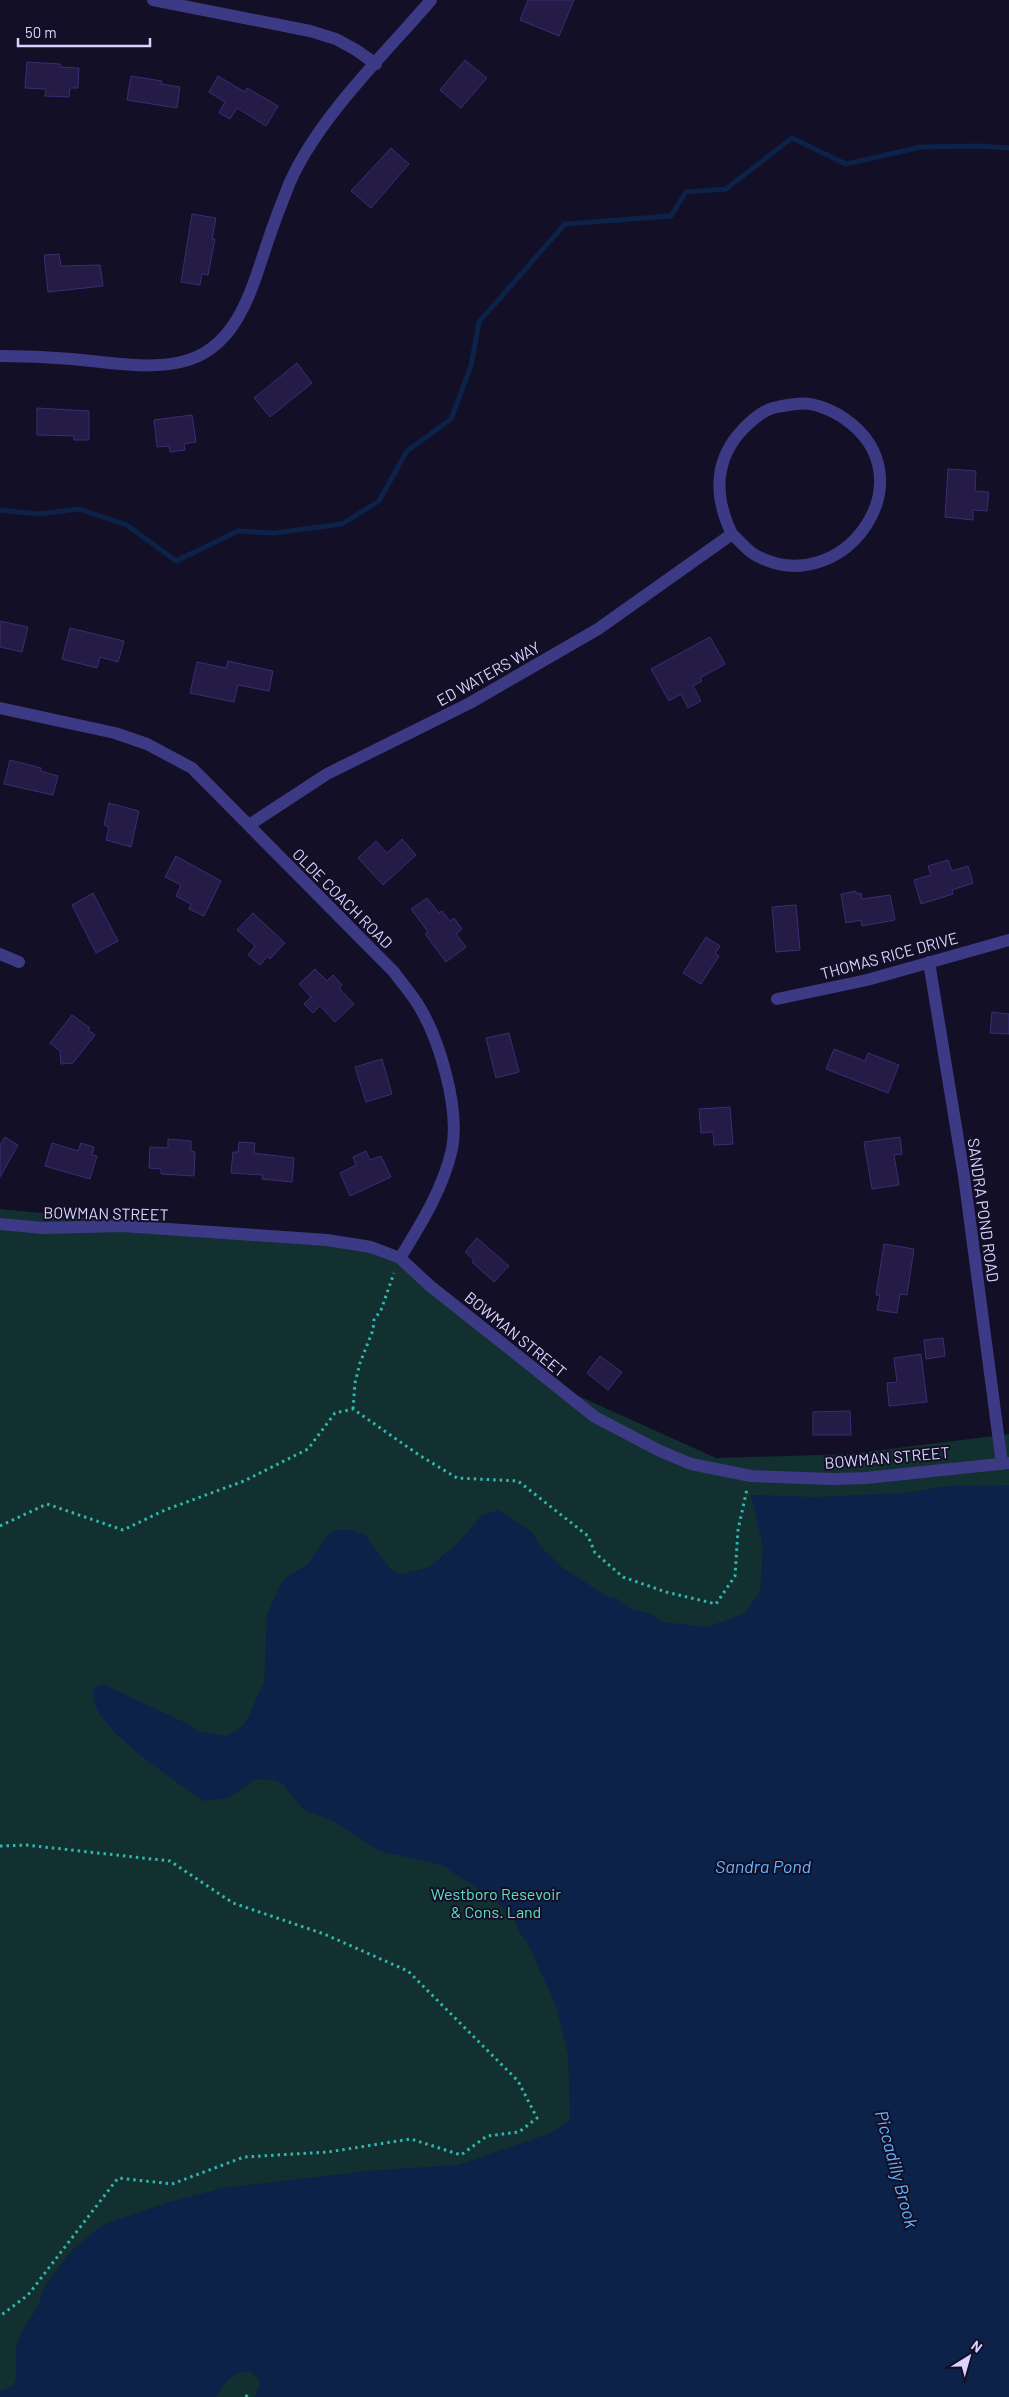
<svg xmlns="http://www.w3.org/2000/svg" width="1009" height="2397" font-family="Barlow,sans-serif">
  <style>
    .green { fill: #12302f }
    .water { fill: #0c2248 }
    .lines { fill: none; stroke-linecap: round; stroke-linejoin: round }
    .stream { stroke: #0c2248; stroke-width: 5 }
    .building { fill: #241b47; stroke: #3b2d73 }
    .path { stroke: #2fb8b0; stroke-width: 3; stroke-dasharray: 2.5 4; stroke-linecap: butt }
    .street { stroke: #3d3a85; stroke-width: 12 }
    .labels { text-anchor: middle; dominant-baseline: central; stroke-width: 4; stroke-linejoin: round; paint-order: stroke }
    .street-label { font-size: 16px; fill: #d9d4ff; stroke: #130f26 }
    .park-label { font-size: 16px; fill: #5fe0c0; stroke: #130f26 }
    .water-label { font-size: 18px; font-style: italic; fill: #62b6ff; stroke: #130f26 }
  </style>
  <rect width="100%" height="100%" fill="#130f26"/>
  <path class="green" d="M0,1209L93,1218L327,1234L355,1239L375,1246L452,1302L489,1340L532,1375L716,1458L850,1454L1009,1434V2397H0Z"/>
  <path class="water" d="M1009,1485V2397H255L260,2382L250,2371C232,2372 225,2383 216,2397H0V2391L13,2386L16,2380V2348L20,2335L38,2306L44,2287L72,2250L104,2224L166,2203L223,2188L368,2171L458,2165L551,2133L570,2120L568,2055L555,2003L526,1940L521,1935L515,1921L496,1901L442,1865L379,1851L335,1822L303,1809L283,1784L275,1780L256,1779L228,1798L204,1801C176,1782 113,1739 98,1711C94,1703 93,1696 94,1688L102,1684L188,1724L199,1732L226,1736L238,1730L247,1720L264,1682L267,1615L281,1583L285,1578L308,1564L327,1536L334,1530H351L364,1534L390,1568L398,1574L406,1573L429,1567L457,1544L482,1515L499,1510L532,1532L539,1545L563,1568L608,1597H615L631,1609L651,1614L662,1622L707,1627L744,1614L760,1592L763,1547L751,1495L814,1497L905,1493L948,1486Z"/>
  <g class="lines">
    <path class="stream" d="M0,510L38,514L79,509L127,525L176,561L238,531L274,533L342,524L379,501L407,451L451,419L471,366L479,322L565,224L671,216L686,192L726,189L792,138L846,164L921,147L979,146L1009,148"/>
  </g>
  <path class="building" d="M528,0H574L559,36L520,20Z
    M465,60L487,78L461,108L440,90Z
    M27,62L60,64V67L79,68L78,88H70L69,97L45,96L46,89L25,88Z
    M131,76L162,81L161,84L180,87L177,108L127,100Z
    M218,76L245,92L247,88L278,106L266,126L237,108L230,119L219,113L225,102L209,92Z
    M391,148L409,164L371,208L351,191Z
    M192,214L216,218L212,239H215L208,275L202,274L200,285L181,282Z
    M59,254L61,266L100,265L103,286L48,292L44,255Z
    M297,363L312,383L270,417L254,398Z
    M37,408L89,411V440H74V436L37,435Z
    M192,415L196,442L184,444L185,450L170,452L169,446L157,447L154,420Z
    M948,469L976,471L975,491L989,492L987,511L973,510V520L945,517Z
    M0,621L28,627L22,652L0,647Z
    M70,628L124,641L118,662L100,657L97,668L62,659Z
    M710,637L725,664L700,678L702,681L693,686L701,701L688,708L681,694L669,701L651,669Z
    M228,661L273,671L269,691L238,685L234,702L190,693L197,662L226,668Z
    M10,760L41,768V771L58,776L53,795L4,784Z
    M109,803L139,811L131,847L106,840L109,827L104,825Z
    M402,839L416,855L383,885L358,858L376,841L387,853Z
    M176,856L221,881L204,916L189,909L191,904L176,896L181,885L165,877Z
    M948,860L952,871L968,866L973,883L952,890L953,894L921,904L914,880L931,875L928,866Z
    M856,891V894L861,893L862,899L890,895L895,920L862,926L861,920L846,923L841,894Z
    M93,893L118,941L96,953L72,905Z
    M427,898L439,913L442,911L450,921L454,918L462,929L456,934L466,947L446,962L425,934L428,932L411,909Z
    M796,905L800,950L776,952L772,907Z
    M253,913L285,943L270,959L268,956L260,965L248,955L255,946L237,930Z
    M706,937L720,946L715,954L719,956L701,984L683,973Z
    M315,969L327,981L333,975L342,985L339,988L354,1004L335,1022L320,1006L313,1013L304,1004L311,997L299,984Z
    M992,1012L1009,1014V1034L990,1033Z
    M72,1015L90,1028L88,1030L95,1035L73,1063L61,1064L60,1051L50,1043Z
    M509,1033L519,1072L496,1078L486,1038Z
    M834,1049L865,1061L868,1053L899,1065L888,1093L826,1069Z
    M382,1059L392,1094L366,1102L355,1067Z
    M730,1107L733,1144L714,1145L713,1132L701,1133L699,1109Z
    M5,1137L18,1145L0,1177V1145Z
    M900,1137L902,1154L894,1155L899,1185L872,1189L864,1142Z
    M168,1139L191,1141V1151L195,1152L194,1176L161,1174V1169L149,1168L150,1147L168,1148Z
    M239,1142L255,1143L254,1153L294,1158L292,1182L262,1179L263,1175L231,1173L233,1152H238Z
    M52,1143L78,1151L81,1143L94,1147L92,1155L97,1156L90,1179L45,1166Z
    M366,1151L370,1160L381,1156L391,1177L350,1196L340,1173L356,1165L353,1157Z
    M477,1238L509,1266L494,1282L472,1262L474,1260L465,1252Z
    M884,1244L914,1249L907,1295L900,1294L897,1313L877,1310L880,1295H876Z
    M943,1338L945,1356L926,1359L924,1340Z
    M921,1354L927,1402L889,1406L887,1383L897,1382L894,1358Z
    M600,1356L622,1372L608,1390L587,1373Z
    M850,1411L851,1435H813V1412Z"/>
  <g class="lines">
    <path class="path" d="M353,1409L355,1383L360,1363L373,1330L374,1320L381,1310L394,1273
      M0,1526L47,1504L123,1530L165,1510L244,1481L308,1449L335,1413L353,1409L419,1455L457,1478L518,1481L588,1536L595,1553L623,1577L666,1592L716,1604L735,1576L738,1530L747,1489
      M0,1846L26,1845L170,1861L233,1903L324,1934L408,1971L518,2081L537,2118L519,2132L487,2136L461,2155L411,2139L328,2152L244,2157L172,2184L118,2178L28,2295L0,2316
      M246,2397L249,2392"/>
    <path class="street" d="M153,0L310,31L336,39L356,50L376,64
      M0,356C24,356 48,357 72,359C107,362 146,370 181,362C240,349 253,283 270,235C276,217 283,200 290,182C319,117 384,55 431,0
      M0,708L115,733L147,744L192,768L394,972C401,982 410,992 417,1003C439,1037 460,1108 452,1149C443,1189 421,1224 400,1258
      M249,825L327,774L470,703L598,629L732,534C740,541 748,552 757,556C842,601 931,479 845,419C832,410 812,401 796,404C788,405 780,406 773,408C762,411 751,421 743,429C713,461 714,497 732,534
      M0,954L19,962
      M929,962L964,1176L1002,1464
      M777,999L867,980L1009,940
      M0,1224L43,1228L123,1226L327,1240L371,1247L400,1258L429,1285L595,1417L660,1451L691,1464L751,1476L834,1479L866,1478L1009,1463"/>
  </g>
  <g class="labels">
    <g class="street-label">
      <text transform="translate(488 673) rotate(-29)">ED WATERS WAY</text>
      <text transform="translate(343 898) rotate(45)">OLDE COACH ROAD</text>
      <text transform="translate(889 955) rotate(-15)">THOMAS RICE DRIVE</text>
      <text transform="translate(984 1210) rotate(82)">SANDRA POND ROAD</text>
      <text transform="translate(106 1213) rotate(1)">BOWMAN STREET</text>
      <text transform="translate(516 1334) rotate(39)">BOWMAN STREET</text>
      <text transform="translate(887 1457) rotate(-5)">BOWMAN STREET</text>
    </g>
    <g class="park-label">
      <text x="496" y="1893">Westboro Resevoir<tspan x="496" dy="18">&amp; Cons. Land</tspan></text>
    </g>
    <g class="water-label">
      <text x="763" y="1866">Sandra Pond</text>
      <text transform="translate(897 2169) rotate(75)">Piccadilly Brook</text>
    </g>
  </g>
  <g transform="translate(969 2357) rotate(37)" stroke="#130f26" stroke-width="4" paint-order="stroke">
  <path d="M0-4L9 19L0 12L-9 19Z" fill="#d9d4ff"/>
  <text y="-8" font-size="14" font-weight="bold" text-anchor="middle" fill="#d9d4ff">N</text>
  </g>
  <path d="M18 38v8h132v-8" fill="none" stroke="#d9d4ff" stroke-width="2.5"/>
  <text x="25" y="38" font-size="15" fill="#d9d4ff" stroke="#130f26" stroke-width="4" paint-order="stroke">50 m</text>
</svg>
